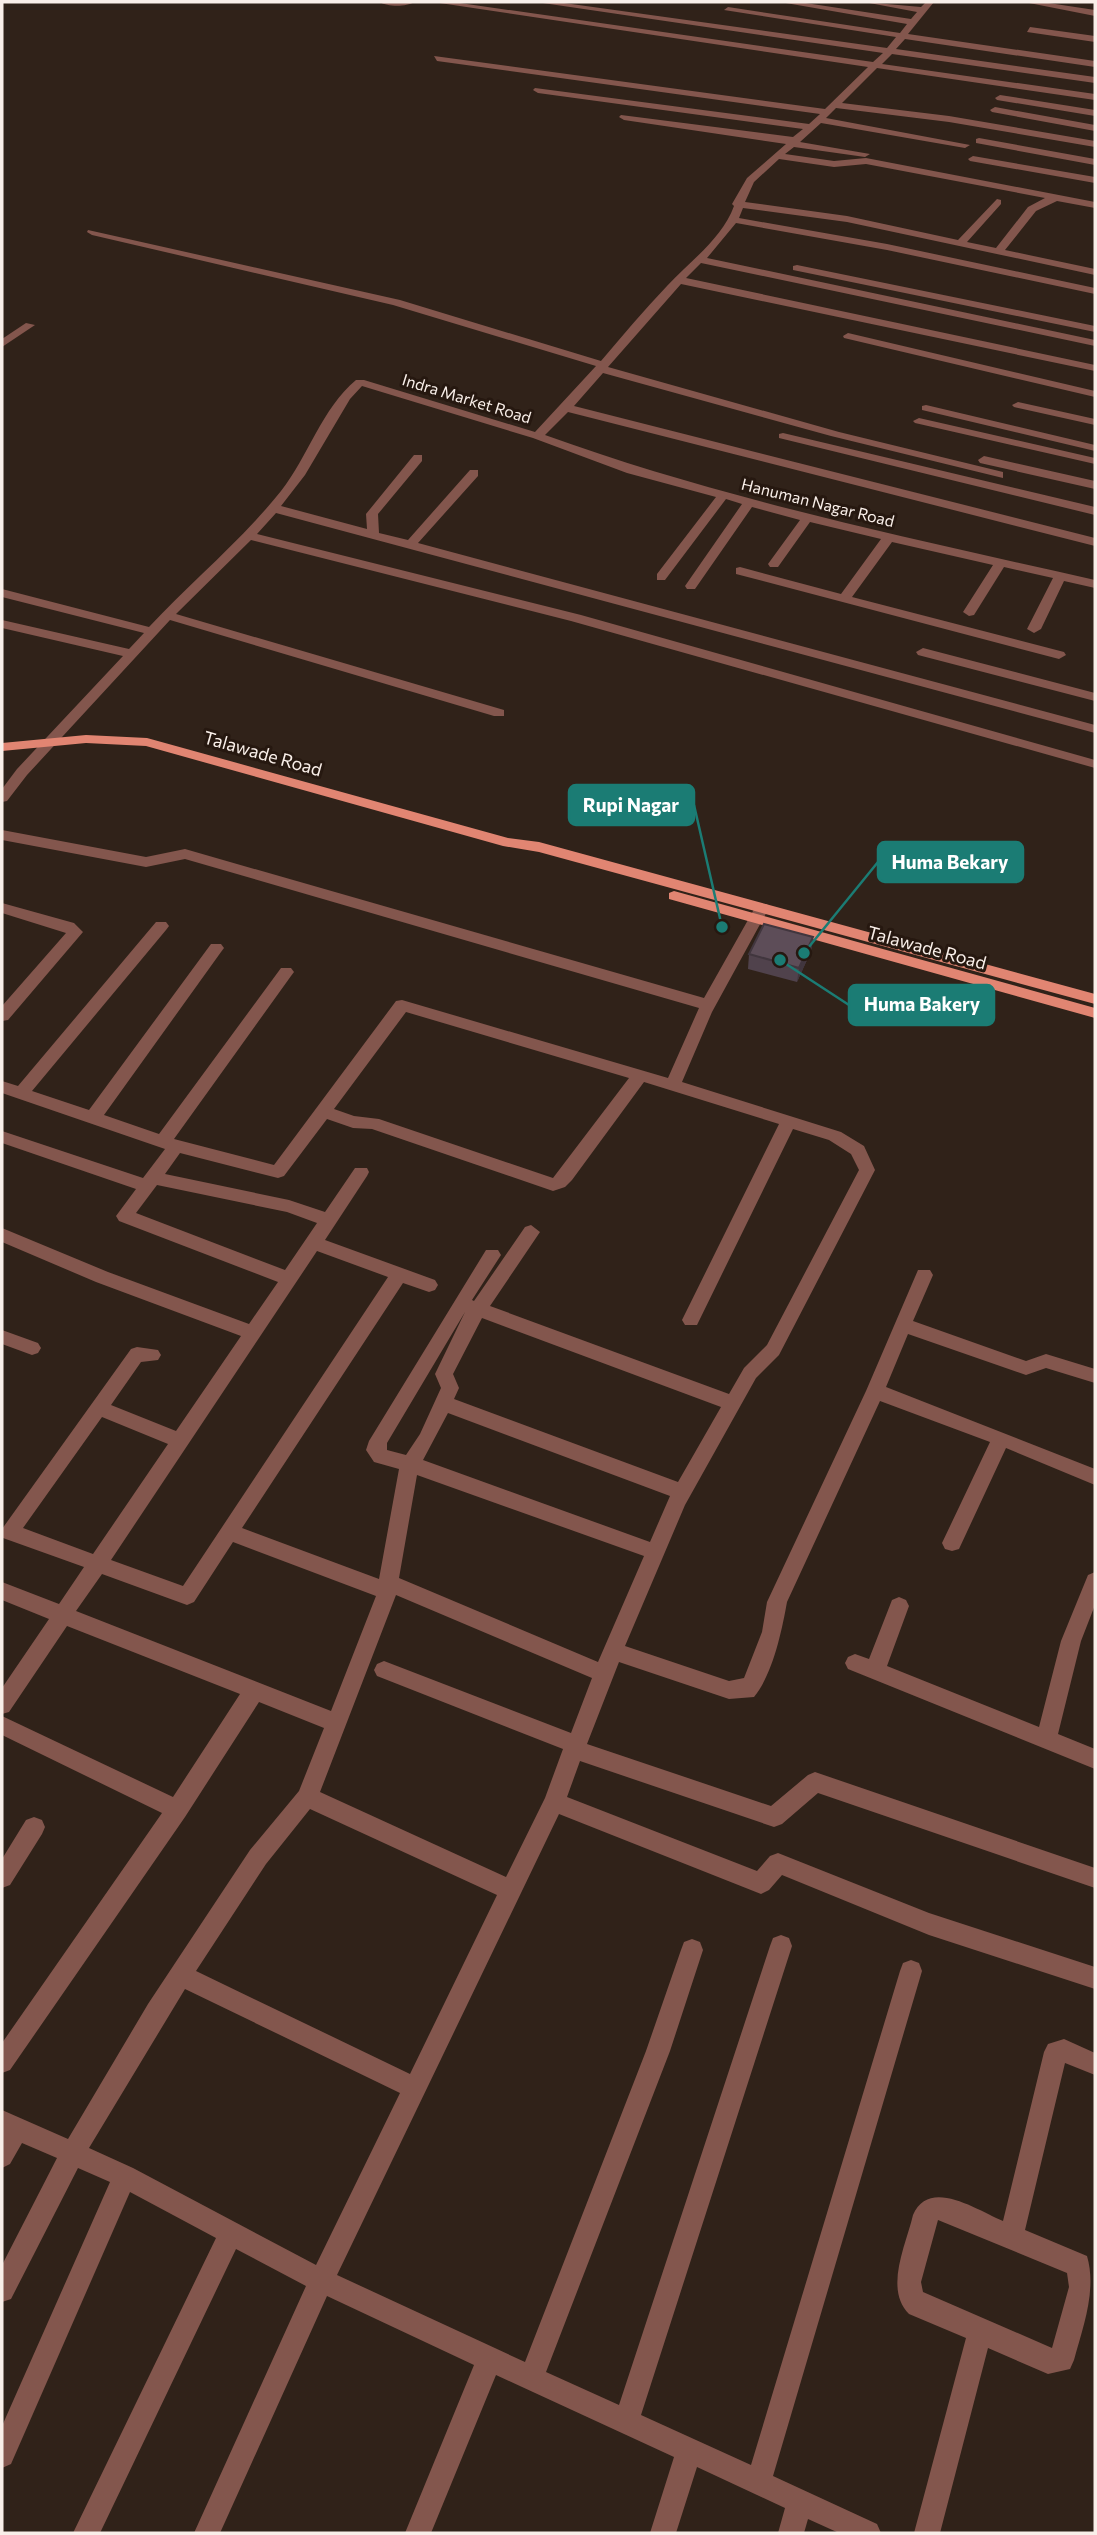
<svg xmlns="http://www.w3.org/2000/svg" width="1097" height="2535" font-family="Commissioner,sans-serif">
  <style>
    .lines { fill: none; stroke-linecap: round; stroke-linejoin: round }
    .minor { fill: #83564d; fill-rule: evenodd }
    .major { fill: #e18572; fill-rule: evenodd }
    .wall { fill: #50424c }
    .shaded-wall { fill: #41363e }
    .building { fill: #5d4d58; stroke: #41363e; stroke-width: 2 }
    .labels { text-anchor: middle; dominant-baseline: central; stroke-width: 6; stroke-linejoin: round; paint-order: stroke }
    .far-street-label { font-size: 16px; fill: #f9efe9; stroke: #261810 }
    .street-label { font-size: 18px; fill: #f9efe9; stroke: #261810 }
    .leader { fill: none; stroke: #1b7c74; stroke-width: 2.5 }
    .callout-dot { fill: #1b7c74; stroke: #261810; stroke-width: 2.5 }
    .callout { fill: #1b7c74; stroke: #1b7c74; stroke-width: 2.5 }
    .callout-label { font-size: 19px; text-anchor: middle; font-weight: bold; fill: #fff }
  </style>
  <rect width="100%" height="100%" fill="#302219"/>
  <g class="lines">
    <path class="minor" d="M380,2H414C407,7 387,7 380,2Z
      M433,2H453L873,62L883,53L536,2H557L887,48L896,37L724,10L728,7L900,33L907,24L780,2H799L911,19L917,12L864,2L921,7L926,2H934L908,34L1095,61V67L905,39L896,49L1095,77V83L892,54L882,64L1095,94V100L877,68L842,103L949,116L1095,141V147L949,122L836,108L826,118L970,145L965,148L821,123L800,142L870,154L865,157L794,147L785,154L834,161L866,158L1095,202V208L1057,201L1036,211L1005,250L1095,269V275L847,222L743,208L739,218L887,244L1095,288V294L887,250L736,223L707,258L1095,340V346L701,263L686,278L1095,365V371L681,284L608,367L839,432L1003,472V478L831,436L603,373L574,406L1095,538V546L568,412L545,435C725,500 910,538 1095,580V588L1064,581L1041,629L1034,633L1027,629L1053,578L1004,567L974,615L969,616L963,612L993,565L892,542L852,597L1064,652L1066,655L1059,659L736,574V568L740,567L841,594L881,539L810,522L778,567H770L768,564L800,520L752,507L695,589H687L685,586L742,504L726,499L665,580H657V574L716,497L627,473L533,438L362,386L350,399L305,475L281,506L367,529L366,514L414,455H422V461L378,514L379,533L408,540L470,470H478V476L418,543L1095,725V733L276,513L257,534L581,615L1095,760V768L571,621L251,540L176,614L504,710V716H494L170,620L27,775L7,801L2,802V789L17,769L123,656L2,628V620L129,649L144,633L2,597V589L149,627C192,581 242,540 281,491C308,457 322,408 356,380H364L535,432L596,366L393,305L92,235L87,232L88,230L400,300L601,361C623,335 644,310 667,286C690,261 722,239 734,206L732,204L747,178L786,144L624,120L619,117L621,115L793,137L803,129L538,93L533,90L535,88L809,124L820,114L437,61L434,56L825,109L868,67ZM779,159L834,167L866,164L1045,198L1028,207L996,248L967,242L1001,204V200L997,199L958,240L847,216L745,202L754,182Z
      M1024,2H1042L1095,10V16Z
      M1030,27L1095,36V42L1027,32Z
      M1000,95L1095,110V116L997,100L995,98Z
      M995,107L1095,125V131L992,112L990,110Z
      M979,138L1095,159V165L976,143V139Z
      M973,156L1095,177V183L970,161L968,159Z
      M797,265L1095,326V332L793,270V266Z
      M26,323L35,325L2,347V339Z
      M848,333L1095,391V397L844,338L843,336Z
      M1018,402L1095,419V425L1014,407L1012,405Z
      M926,405L1095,445V451L922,410V406Z
      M919,418L1095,458V464L915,423L913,421Z
      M783,433L1095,507V515L779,438V434Z
      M984,456L1095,481V489L980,463L978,460Z
      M923,648L1095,693V701L918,655L916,652Z
      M2,830L146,857L185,849L704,998L757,904H767L769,908L712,1012L682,1082L841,1132L864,1146L875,1170L779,1355L756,1378L685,1505L625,1646L729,1681L744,1678L762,1632L767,1602L866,1391L918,1270H930L933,1275L913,1321L1026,1361L1046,1354L1095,1369V1383L1046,1368L1026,1375L908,1334L886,1387L1095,1469V1485L1006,1448L959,1549L952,1551L945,1549L942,1543L990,1442L880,1401L787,1602C782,1630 773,1674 754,1697L729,1699L619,1662L587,1744L771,1806L808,1775L815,1772L1095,1868V1888L818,1793L782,1824L774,1827L580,1761L567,1797L757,1871L770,1856L778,1853L929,1913L1095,1967V1989L929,1935L782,1875L769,1890L761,1894L559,1814L337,2275L525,2362L646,2051L681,1950L684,1942L692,1939L700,1942L703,1950L670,2051L546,2372L619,2405L770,1946L773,1938L781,1935L789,1938L792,1946L641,2415L751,2465L900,1971L903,1963L911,1960L919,1963L922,1971L773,2476L877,2524L881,2533H839L808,2519L804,2533H778L785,2508L697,2467L676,2533H650L674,2457L496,2375L431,2533H405L474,2365L327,2296L220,2533H194L306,2286L236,2249L100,2533H73L216,2238L130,2192L11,2464L2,2468V2426L110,2182L78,2168L11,2299L2,2302V2265L57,2158L22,2143L10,2164L2,2168V2110L68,2139L148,2004L250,1850L299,1791L324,1728L259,1702L185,1817L10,2070L2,2073V2043L162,1813L2,1735V1716L173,1797L240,1694L67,1626L9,1712L2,1714V1688L49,1619L2,1600V1582L59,1604L84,1567L3,1538L2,1529L131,1349L137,1347L158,1350L161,1355L158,1360L141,1362L111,1405L176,1431L241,1336L96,1282L2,1242V1228L108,1272L249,1324L278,1282L119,1221L116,1216L136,1189L2,1143V1131L143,1178L165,1149L2,1093V1081L18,1086L156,922H166L169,926L166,930L32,1091L89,1110L211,944H221L224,948L221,952L104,1115L159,1134L281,968H291L294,972L291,976L174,1139L274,1165L396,1001L402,1000L668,1078L699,1008L185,859L146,867L2,840ZM406,1012L629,1078L553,1178L379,1119L354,1116L334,1109ZM644,1082L779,1124L682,1320L685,1325H697L793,1129L829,1140L851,1154L859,1170L767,1345L744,1368L729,1394L490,1306L540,1232L531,1225L525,1227L474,1301L472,1300L501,1255L498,1250H486L369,1441L366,1450L374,1462L399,1469L379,1579L242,1528L403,1283L429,1292L435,1290L438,1285L435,1280L325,1240L367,1176L369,1172L367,1168H355L325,1212L289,1200L165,1174L180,1153L278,1178L284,1176L327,1119L353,1128L372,1129L553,1191L565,1187L572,1180ZM157,1185L287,1212L317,1223L285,1270L136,1213ZM317,1251L388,1277L183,1586L111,1560ZM465,1312L435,1374L441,1388L420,1434L406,1455L387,1450V1443ZM482,1318L721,1407L678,1482L454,1399L459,1388L453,1374ZM448,1413L670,1496L650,1542L423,1460ZM102,1417L168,1444L93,1554L23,1528ZM417,1475L644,1556L598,1662L399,1578ZM233,1542L376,1596L331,1711L76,1611L102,1574L187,1605L194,1602ZM396,1595L592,1678L571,1733L384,1661L377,1664L374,1670L377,1676L563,1749L545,1798L506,1877L320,1792ZM310,1809L497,1895L410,2074L196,1971L266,1864ZM185,1989L400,2093L316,2265L133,2168L89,2148Z
      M2,903L74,923L83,932L8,1020L2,1021V1006L66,933L2,913Z
      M2,1330L38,1343L41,1348L38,1353L32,1355L2,1344Z
      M1095,1572V1605L1081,1641L1058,1734L1095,1749V1769L848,1669L845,1663L848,1657L855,1654L869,1659L892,1600L899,1597L906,1600L909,1606L887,1666L1039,1727L1061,1641L1088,1575Z
      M34,1817L42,1820L45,1827L42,1834L10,1885L2,1888V1859L26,1820Z
      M1064,2039L1095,2053V2075L1065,2063L1025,2230L1087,2256C1097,2290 1083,2327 1074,2360L1070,2369L1048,2374L988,2348L940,2533H914L966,2338L909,2314C884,2289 906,2245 913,2215C929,2177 977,2210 1003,2221L1044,2052L1048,2044ZM938,2220L1067,2273L1069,2287L1052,2348L923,2292L921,2282Z"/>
    <path class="major" d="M86,735L147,738L508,838L539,842L1095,994V1004L539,852L503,846L146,746L86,743L2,751V743Z
      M674,891L1095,1008V1018L669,899V893Z"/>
  </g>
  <path class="wall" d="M813,937L811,951L797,982L748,969L749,954Z"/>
  <path class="shaded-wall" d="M813,937L811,951L797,982L799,968Z"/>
  <path class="building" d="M764,924L813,937L799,968L749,954Z"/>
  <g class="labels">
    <g class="far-street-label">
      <text transform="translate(467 398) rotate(17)">Indra Market Road</text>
      <text transform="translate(818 502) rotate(14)">Hanuman Nagar Road</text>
    </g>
    <g class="street-label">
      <text transform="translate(263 753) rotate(16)">Talawade Road</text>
      <text transform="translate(927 947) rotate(15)">Talawade Road</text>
    </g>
  </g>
  <path class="leader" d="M722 927L694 805M804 953L878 862M780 960L849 1005"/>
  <g class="callout-dot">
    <circle cx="722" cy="927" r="7"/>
    <circle cx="804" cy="953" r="7"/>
    <circle cx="780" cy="960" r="7"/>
  </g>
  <g class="callout">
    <rect x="569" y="785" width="125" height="40" rx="7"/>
    <rect x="878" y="842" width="145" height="40" rx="7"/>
    <rect x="849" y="985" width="145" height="40" rx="7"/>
  </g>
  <g class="callout-label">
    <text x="631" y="812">Rupi Nagar</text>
    <text x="950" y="869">Huma Bekary</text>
    <text x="922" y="1011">Huma Bakery</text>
  </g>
  <rect width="1097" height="2535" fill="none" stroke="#f9efe9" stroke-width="7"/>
</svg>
